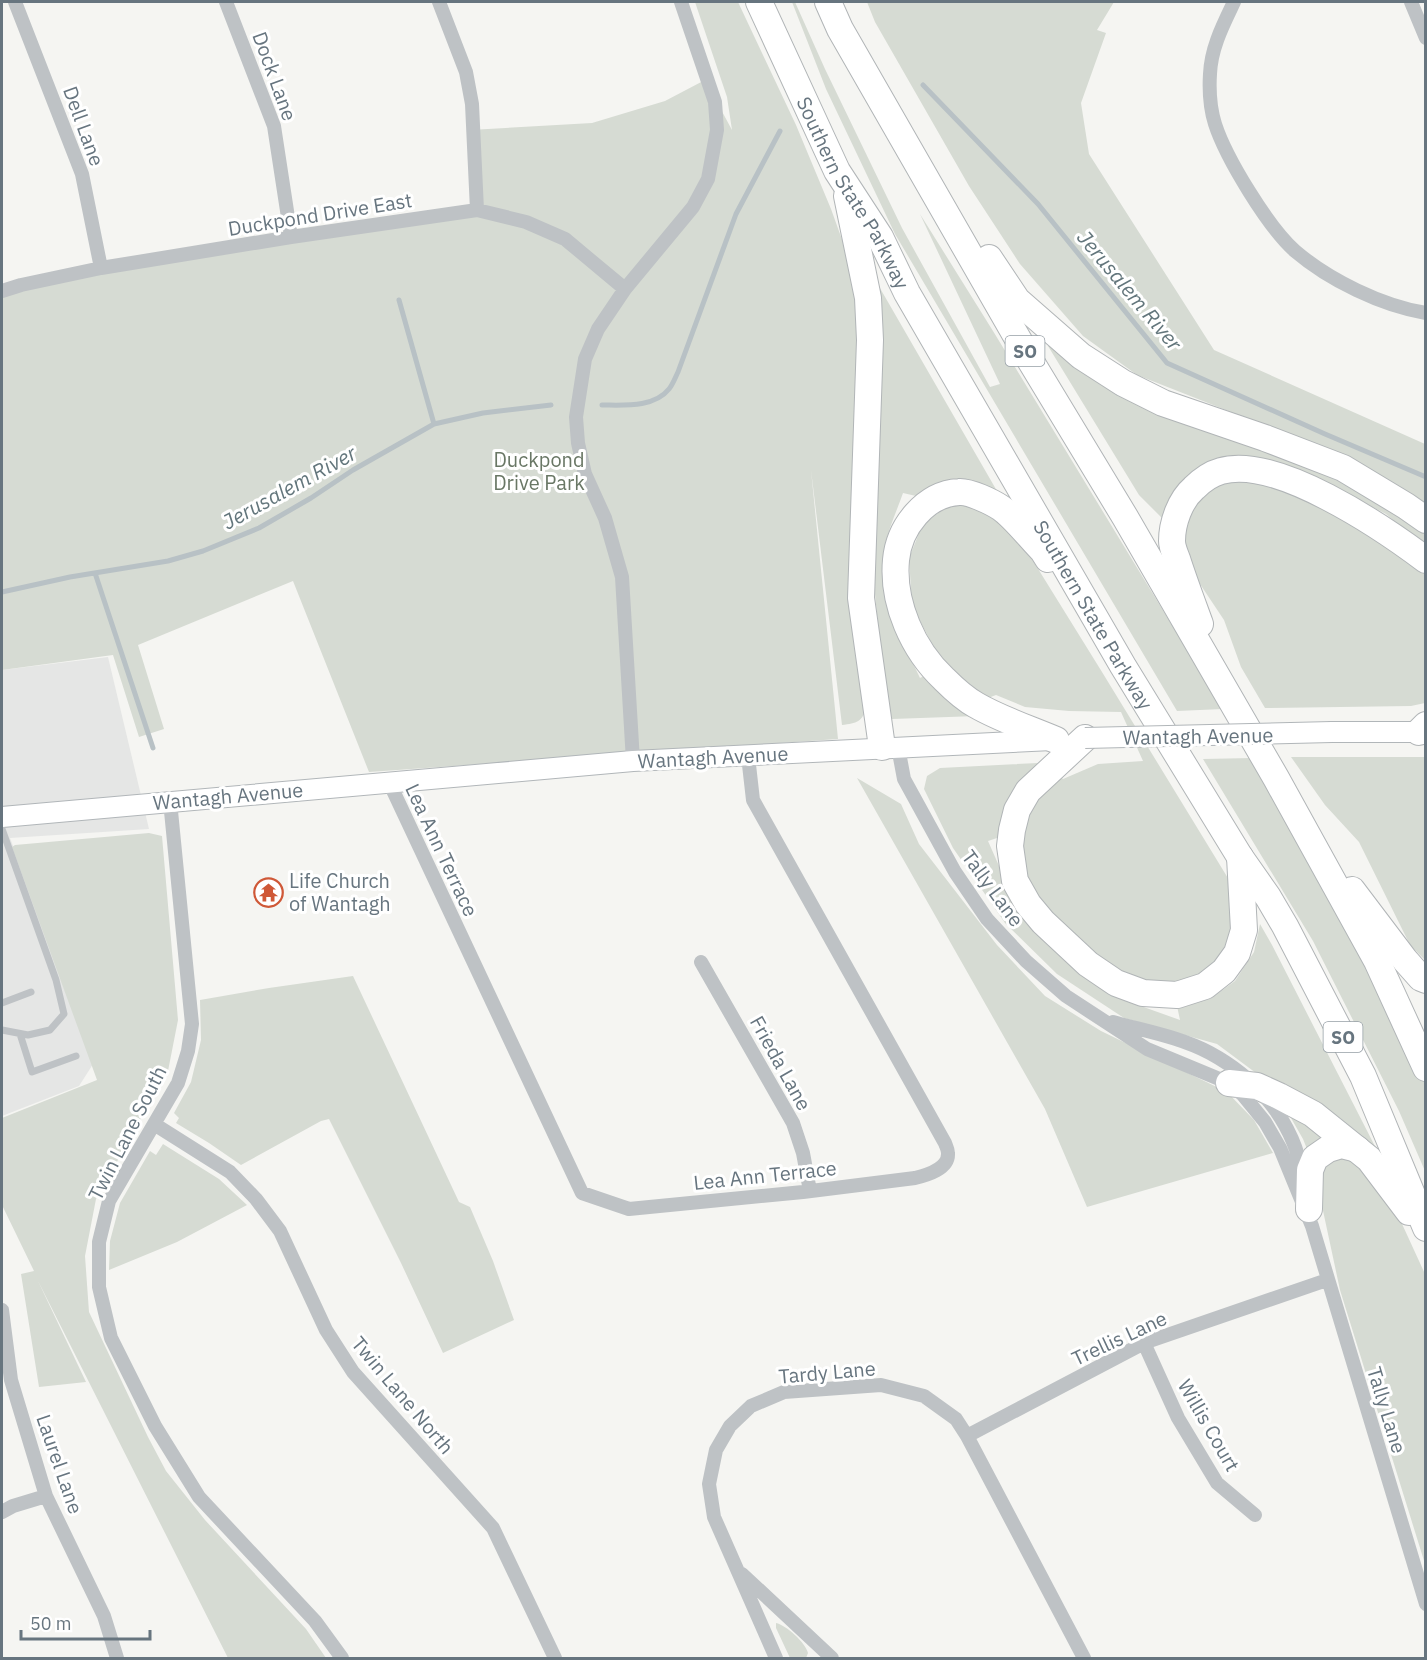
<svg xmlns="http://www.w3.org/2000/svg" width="1427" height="1660" font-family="'IBM Plex Sans',sans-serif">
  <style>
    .built { fill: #e5e6e5 }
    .green { fill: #d6dbd3 }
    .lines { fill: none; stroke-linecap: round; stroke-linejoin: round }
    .stream { stroke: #b8c1c5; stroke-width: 5 }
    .secondary-casing { stroke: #b1b6b9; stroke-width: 22 }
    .motorway-casing { stroke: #b1b5b7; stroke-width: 28 }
    .service { stroke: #bec2c5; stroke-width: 7 }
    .minor { stroke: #bec2c5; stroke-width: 14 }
    .secondary { stroke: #fff; stroke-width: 20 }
    .motorway { stroke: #fff; stroke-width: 26 }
    .secondary-bridge-casing { stroke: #b1b6b9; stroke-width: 22; stroke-linecap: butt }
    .secondary-bridge { stroke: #fff; stroke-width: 20 }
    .labels { text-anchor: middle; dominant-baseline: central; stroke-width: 6; stroke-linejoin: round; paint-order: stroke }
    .shield { fill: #fff; stroke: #959ea5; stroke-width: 1.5 }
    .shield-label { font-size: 18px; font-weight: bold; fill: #67757f }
    .street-label { font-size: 20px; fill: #67757f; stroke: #fff }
    .park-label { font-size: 20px; fill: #697765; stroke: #fff }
    .poi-label { font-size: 20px; fill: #67757f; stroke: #fff; text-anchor: start }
    .water-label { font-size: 21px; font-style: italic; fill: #63767c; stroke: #fff }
  </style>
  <rect width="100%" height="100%" fill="#f5f5f2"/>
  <path class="built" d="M108,657L149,829L10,838L95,1061L79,1086L2,1116V670Z"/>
  <path class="green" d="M695,2H738L796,125L831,209L849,259L863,339L867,707C862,722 857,723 842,725L811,470L838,739L369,772L293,581L138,645L164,729L139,737L113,655L2,670V294L23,287L475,208L470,130L592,123L665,101L705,80L732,130L727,97Z
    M792,2H795L825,69L902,228L990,387L1000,384L920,214L993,331L1223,709L1177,711L895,234L826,89Z
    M867,2H1114L1097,30L1106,33L1081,103L1089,154L1214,350L1425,444V507L1404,490L1269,427L1137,375L1083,336L1020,264L969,186L875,22Z
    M877,283L997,491C959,480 952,474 916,496L903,493C897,510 889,528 885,545C876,592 901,637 920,678L928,674L977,716L892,719L887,716L874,584L881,391Z
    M1054,343L1319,469L1392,505L1425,533V547L1386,514L1318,479L1241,459L1166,522L1139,495L1048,346Z
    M1241,474L1341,512L1425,570V703L1411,706L1265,708L1241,667L1224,620L1194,575L1182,544L1189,510L1212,483Z
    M956,503L988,506L1014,530L1102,672L1234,888V944L1205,976L1166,989L1134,983L1086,949L1031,893L1021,863L1026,818L1038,794L1058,775L1063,779L1098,764L1143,761L1121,712L1069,711L1025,707L996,695L988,698L966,684L938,656L912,605L909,558L924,521Z
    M1291,757H1425V960L1410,945L1359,842L1325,805Z
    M1252,758L1345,915L1425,1081V1171L1399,1111L1313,941L1203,759Z
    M1038,763L1008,803L1003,836L988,841L1014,900L1064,957L1124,1000L1180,1020L1177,1006L1210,999L1235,981L1254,952L1260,924L1272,945L1382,1160L1340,1118L1260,1076L1217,1044L1124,1018L1057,974L1005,923L953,848L924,789L927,776L940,768Z
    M857,778L901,804L919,844L997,945L1045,996L1101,1031L1227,1092L1254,1120L1273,1153L1087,1207L1045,1109Z
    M149,833L162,836L178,1020L168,1071L96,1199L85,1256L89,1312L148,1437L166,1471L205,1520L306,1629L326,1658H228L38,1281L86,1382L39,1387L21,1274L34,1271L2,1205V1118L97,1080L12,847L15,845Z
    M353,976L459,1202L470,1207L493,1261L514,1320L443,1353L401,1263L329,1119L321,1121L241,1165L209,1143L176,1123L179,1118L174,1113L191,1082L201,1040L200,1000L269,988Z
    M1287,1111L1333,1137L1309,1154L1303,1139Z
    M163,1144L219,1179L247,1205L177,1242L109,1270L110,1241L120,1203L150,1151L156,1155Z
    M1348,1152L1397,1213L1425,1274V1564L1340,1290L1316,1178L1321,1161Z
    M776,1623C786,1625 806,1643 808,1653L806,1658H790L776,1628Z"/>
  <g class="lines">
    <path class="stream" d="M923,85L1038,204L1167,363L1325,434L1426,477
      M399,300L434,424
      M602,405C623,405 654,408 669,389C673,384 675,378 678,372L736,214L780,131
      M95,573L153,748
      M2,592L70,577L168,561L203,551L259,528L311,498L353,470L434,424L483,413L551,405"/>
    <defs>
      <path id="secondary" d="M1332,732H1426
        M2,817L633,761L1052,740"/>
      <g id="motorway">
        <path id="s1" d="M759,2L837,171L880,237L907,293L1123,666L1240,857L1268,897L1285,926L1363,1076L1426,1228"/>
        <path d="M828,2L840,29L1030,360L1125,517L1276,778L1377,961L1426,1068"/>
        <path d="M847,196L868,298L870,340L861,598L882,747"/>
        <path d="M989,258L1017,300L1081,356L1123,383L1163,403L1265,438L1343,468L1406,506L1426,520"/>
        <path d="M1048,559L1043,551C1031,539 1014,517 1001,508C992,502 969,491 959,492C925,494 899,527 896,560C892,603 913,650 944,679C953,688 965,699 976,705C1000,719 1030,729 1056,740"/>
        <path d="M1200,624C1192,602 1184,581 1177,559C1175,554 1172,547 1172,541C1172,523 1180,500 1194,488C1202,480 1210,474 1221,471C1276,455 1382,527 1426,560"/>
        <path d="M1419,732L1426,725"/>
        <path d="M1085,738L1028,791L1017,810L1012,830L1010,846L1015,881L1028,904L1043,922L1088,964L1116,983L1143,993L1177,995L1205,986L1224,971L1237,953L1244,930L1240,857"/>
        <path d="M1352,890L1405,960L1421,978L1426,980"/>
        <path d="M1229,1083L1257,1086L1279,1096L1313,1114L1369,1159L1409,1212"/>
        <path d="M1309,1209L1310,1170L1315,1158L1328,1149L1341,1145L1357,1149"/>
      </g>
    </defs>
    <use href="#secondary" class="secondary-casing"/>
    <use href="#motorway" class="motorway-casing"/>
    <path class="service" d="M2,829L56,980L64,1014L50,1030L28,1035L2,1030
      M2,1003L31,992
      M20,1034L32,1072L76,1056"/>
    <path class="minor" d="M15,2L82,174L101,268
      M226,2L274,126L291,237
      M439,2L466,72L472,104L477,210
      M1234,2C1223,25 1211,48 1210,74C1209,90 1210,108 1215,124C1226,158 1268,227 1295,251C1329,280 1382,306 1426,313
      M1411,2L1426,38
      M2,291L21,285L101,268L291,237L477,210L526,222L565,239L625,289
      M898,747L904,779L955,872L987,919L1026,961L1066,996L1147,1049L1229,1083L1243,1095L1265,1122L1280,1148L1312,1226L1426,1604
      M633,761L622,577L605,518L585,474L578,443L576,417L585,359L598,329L625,289L693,207L708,179L717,130L715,102L681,2
      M389,782L582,1193L629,1209L803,1192L915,1178C927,1175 949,1169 948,1153C948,1149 946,1146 945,1143L753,800L748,756
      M170,801L192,1024L188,1051L178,1083L109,1201L99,1242V1287L111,1338L155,1426L199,1497L315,1621L342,1658
      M701,962L793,1123L803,1153L810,1191
      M1113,1022C1145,1031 1180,1037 1210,1053C1258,1079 1294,1122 1303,1177
      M154,1124L230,1172L256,1199L280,1231L326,1330L353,1372L493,1528L555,1658
      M2,1310L11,1380L46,1496L104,1616L117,1658
      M1144,1343L1178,1418L1217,1483L1255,1515
      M967,1436L1144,1343L1327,1280
      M2,1512L13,1506L46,1496
      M742,1574L832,1658
      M776,1658L714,1517L709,1484L716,1450L730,1426L751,1406L784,1392L881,1385L924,1396L956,1419L967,1436L1084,1658"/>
    <use href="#secondary" class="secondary"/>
    <use href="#motorway" class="motorway"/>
    <defs>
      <path id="secondary-bridge" d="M1085,738L1332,732"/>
    </defs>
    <use href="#secondary-bridge" class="secondary-bridge-casing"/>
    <use href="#secondary-bridge" class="secondary-bridge"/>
  </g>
  <defs>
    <symbol id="temple-ring" viewBox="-11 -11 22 22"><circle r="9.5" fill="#fff" stroke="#cf5837" stroke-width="1.5"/><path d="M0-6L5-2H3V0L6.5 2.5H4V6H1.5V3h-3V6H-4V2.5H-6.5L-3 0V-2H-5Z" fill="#cf5837"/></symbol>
  </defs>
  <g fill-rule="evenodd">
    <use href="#temple-ring" x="252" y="876" width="33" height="33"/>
  </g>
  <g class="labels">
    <g class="shield">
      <rect x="1005.5" y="336" width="39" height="30" rx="4.5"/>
      <rect x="1323.5" y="1022" width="39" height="30" rx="4.5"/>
    </g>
    <g class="shield-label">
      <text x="1025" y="351">SO</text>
      <text x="1343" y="1037">SO</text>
    </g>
    <g class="street-label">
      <text transform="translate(275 76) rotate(70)">Dock Lane</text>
      <text transform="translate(84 126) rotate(70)">Dell Lane</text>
      <text stroke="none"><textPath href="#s1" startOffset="213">Southern State Parkway</textPath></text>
      <text transform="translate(320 214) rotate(-9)">Duckpond Drive East</text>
      <text stroke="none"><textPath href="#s1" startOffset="699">Southern State Parkway</textPath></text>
      <text transform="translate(1198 736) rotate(-1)">Wantagh Avenue</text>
      <text transform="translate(713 757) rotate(-3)">Wantagh Avenue</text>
      <text transform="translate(228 796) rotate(-5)">Wantagh Avenue</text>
      <text transform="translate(442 850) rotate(65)">Lea Ann Terrace</text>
      <text transform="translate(993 888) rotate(54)">Tally Lane</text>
      <text transform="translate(781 1063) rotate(61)">Frieda Lane</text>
      <text transform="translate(127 1133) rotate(-63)">Twin Lane South</text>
      <text transform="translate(765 1175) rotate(-6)">Lea Ann Terrace</text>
      <text transform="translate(1119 1338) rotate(-25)">Trellis Lane</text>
      <text transform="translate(827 1372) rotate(-5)">Tardy Lane</text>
      <text transform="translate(403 1395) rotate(50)">Twin Lane North</text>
      <text transform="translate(1387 1410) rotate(73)">Tally Lane</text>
      <text transform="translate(1209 1425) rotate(60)">Willis Court</text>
      <text transform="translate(60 1464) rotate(71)">Laurel Lane</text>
    </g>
    <g class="park-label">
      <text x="539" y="459">Duckpond<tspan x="539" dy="23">Drive Park</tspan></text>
    </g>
    <g class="poi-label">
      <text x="289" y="880">Life Church<tspan x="289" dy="23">of Wantagh</tspan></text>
    </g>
    <g class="water-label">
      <text transform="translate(1130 290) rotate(50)">Jerusalem River</text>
      <text transform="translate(289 487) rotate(-29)">Jerusalem River</text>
    </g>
  </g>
  <rect width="1427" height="1660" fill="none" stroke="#67757f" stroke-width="6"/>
  <path d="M21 1630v9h129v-9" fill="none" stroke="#67757f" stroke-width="3"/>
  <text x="30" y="1630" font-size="18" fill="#67757f" stroke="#ffffff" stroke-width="4.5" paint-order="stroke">50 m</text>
</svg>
